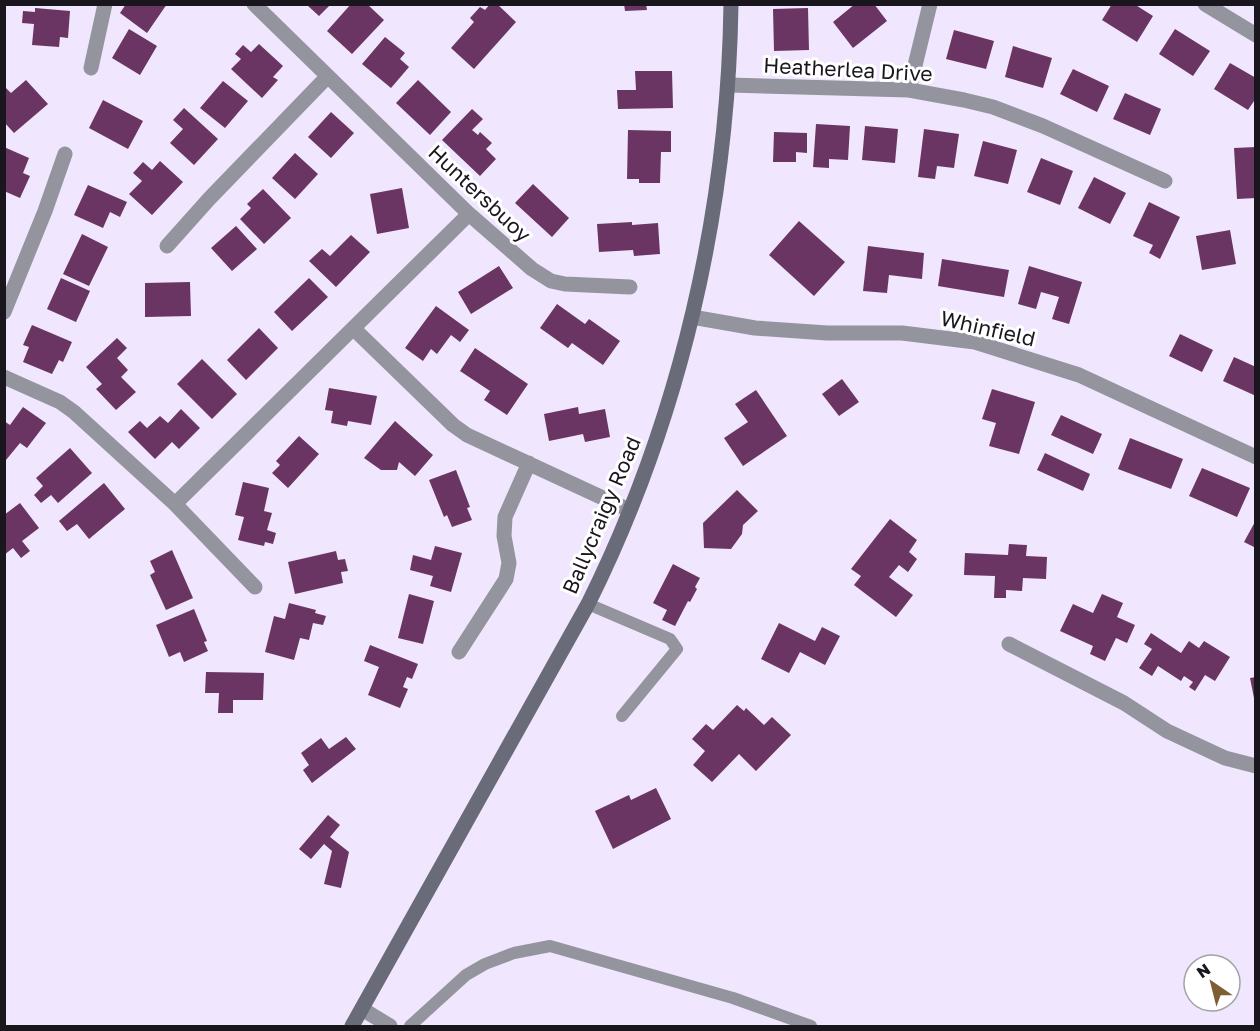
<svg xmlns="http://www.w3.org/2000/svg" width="1260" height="1031" font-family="'Golos Text',sans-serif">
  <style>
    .building { fill: #6a3563 }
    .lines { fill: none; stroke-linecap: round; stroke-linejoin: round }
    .lane { stroke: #93949e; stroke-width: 12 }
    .street { stroke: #93949e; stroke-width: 15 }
    .secondary { stroke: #696b79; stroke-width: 15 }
    .labels { text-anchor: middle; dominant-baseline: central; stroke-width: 6; stroke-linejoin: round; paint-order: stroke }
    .street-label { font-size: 21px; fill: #1a161e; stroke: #fff }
  </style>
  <rect width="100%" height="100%" fill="#f0e6fd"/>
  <path class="building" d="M126,4H167L147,33L120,13Z
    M351,4H367L384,20L352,54L327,31Z
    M490,4H497L516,22L474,69L451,48L474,22L470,18L480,7L485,10Z
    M624,4H646L647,10L625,11Z
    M855,4H874L887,21L853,48L833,22Z
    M1112,4H1134L1153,16L1137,42L1102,20Z
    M307,5H330L319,16Z
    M35,8L70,11L68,38L60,37L59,47L32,45L34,24L22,23L23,11L35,12Z
    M808,8L809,50L774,51L773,9Z
    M129,29L157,46L140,75L112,58Z
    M1175,29L1210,51L1193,76L1159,54Z
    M954,30L994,41L986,69L946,59Z
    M385,37L405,53L400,59L409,67L391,88L362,64Z
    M259,44L283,66L273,77L278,80L262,98L231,69L241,59L235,54L243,45L251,52Z
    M1013,46L1052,58L1043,88L1005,77Z
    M1230,63L1256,78V98L1248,110L1214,89Z
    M1073,69L1109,86L1097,112L1060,94Z
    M635,71H672L673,108L618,109L617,90H636Z
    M26,80L48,104L14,133L4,122V86L11,93Z
    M418,80L451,112L430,135L396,103Z
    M223,81L248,101L225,128L200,108Z
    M1125,93L1161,109L1150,135L1113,119Z
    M103,100L143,121L128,149L89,128Z
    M184,108L218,139L194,165L170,143L183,129L173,120Z
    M472,109L483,119L472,130L478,135L480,132L492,143L486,149L496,159L480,176L442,140Z
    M331,112L354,133L331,158L308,137Z
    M816,124L850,126L848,160L829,159V168L813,167Z
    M865,126L898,129L895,163L862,160Z
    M924,129L959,134L954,168L937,166L935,179L918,177Z
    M628,130L671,131V152H661L660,183H639V179H627Z
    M774,132L807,133V153L796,152V162H773Z
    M983,141L1017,150L1008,184L974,176Z
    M4,147L29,158L23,173L30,176L20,198L4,191Z
    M1256,147V198L1237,199L1234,148Z
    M295,153L318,174L295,199L272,178Z
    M1041,158L1073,171L1060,205L1027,192Z
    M160,161L183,182L152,215L129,194L142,181L133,173L143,162L152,170Z
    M1094,177L1126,193L1110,224L1078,208Z
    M533,184L569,218L552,237L515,203Z
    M88,185L127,202L120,217L110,212L103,228L74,215Z
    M402,188L409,228L377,234L370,194Z
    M263,189L291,218L264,244L240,219L251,208L247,204Z
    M1149,202L1180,217L1160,259L1149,253L1153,245L1133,236Z
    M799,221L845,262L814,296L769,255Z
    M632,222V225L658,223L660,254L634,256L633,250L599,252L597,224Z
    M236,226L257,249L232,271L211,248Z
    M1230,230L1236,264L1202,270L1196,236Z
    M82,234L108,247L89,286L63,274Z
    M351,235L370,252L336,287L309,261L322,249L330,256Z
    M868,246L924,253L922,279L889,275L887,293L863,291Z
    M942,259L1009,270L1004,297L938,286Z
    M499,266L513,288L471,314L458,292Z
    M1029,266L1082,282L1069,324L1052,319L1059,297L1041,292L1036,309L1018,304Z
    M61,278L90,291L76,322L47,309Z
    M309,278L328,297L292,331L274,312Z
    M190,282L191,316L145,317V283Z
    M557,304L585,324L589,319L620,341L603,365L572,343L568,348L540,328Z
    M436,306L469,330L460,342L451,335L437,354L431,349L423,361L405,348Z
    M32,325L72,342L63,362L59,360L52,374L23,362L29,347L23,345Z
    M259,328L278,348L246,380L227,360Z
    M1180,334L1213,350L1202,372L1169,356Z
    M117,338L127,348L117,358L128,370L121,377L136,392L116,410L96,389L102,384L86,367Z
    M475,348L528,384L507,415L484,400L490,391L460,371Z
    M1234,357L1256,367V396L1223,381Z
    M202,359L237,394L212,419L177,384Z
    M842,379L859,402L839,416L822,394Z
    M329,388L377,396L371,425L348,421L347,426L331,423L333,411L325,410Z
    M992,389L1035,402L1019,454L989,446L996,423L982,419Z
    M756,390L787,436L743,466L724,438L748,422L735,404Z
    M23,407L46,423L27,448L20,443L6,460L4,459V421L10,425Z
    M578,407L579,414L605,409L610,437L585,442L583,434L549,441L544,414Z
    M181,409L200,428L179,449L172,442L155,459L128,432L140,421L147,428L160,416L168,423Z
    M1061,415L1102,434L1093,454L1051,435Z
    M395,421L433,455L415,476L399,462L397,470H381L364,458Z
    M299,436L319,454L288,488L272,473L280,465L276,461Z
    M1130,438L1183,459L1171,489L1118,469Z
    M70,448L92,473L58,503L51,495L41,503L34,495L43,486L36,478Z
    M1045,453L1090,474L1083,491L1037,470Z
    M1202,468L1250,488L1237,517L1189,496Z
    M456,470L470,507L467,508L472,520L452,527L447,515L444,517L429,480Z
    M243,482L269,488L264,511L272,513L267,530L276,533L273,544L265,542L264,546L238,540L244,517L235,515Z
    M104,483L125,509L89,539L77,524L67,531L59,521Z
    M737,490L758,511L743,525L742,534L731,549L704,548L703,523Z
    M20,503L39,528L22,541L30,551L21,558L13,548L4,555V515Z
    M890,519L917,540L909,552L917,559L908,572L899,565L889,577L913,595L896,617L854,585L861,576L851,569Z
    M1256,520V548L1244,542Z
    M1009,544L1027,545L1026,556L1047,557L1046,579L1023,578L1022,591L1006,590V598H994L995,576L964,575L965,553L1008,555Z
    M435,546L462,553L451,592L430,586L433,576L410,570L413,555L431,560Z
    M172,550L193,598L166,610L150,575L155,572L150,561Z
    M336,551L338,560L345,559L348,571L341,572L343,583L295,594L288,562Z
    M673,564L700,578L695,587L697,589L690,602L688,601L675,626L662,620L667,610L653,603Z
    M409,594L434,601L423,644L398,638Z
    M1102,594L1123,603L1117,617L1135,625L1127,643L1116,638L1105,661L1090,654L1093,646L1060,631L1073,604L1093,613Z
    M289,603L316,610L315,613L326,616L323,625L313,623L309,640L300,638L294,660L265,652L274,616L285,619Z
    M194,609L207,641L204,642L208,651L184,662L180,652L169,657L156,625Z
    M779,623L815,641L822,627L840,636L825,665L800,652L789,673L761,659Z
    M1151,633L1181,653L1189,641L1199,648L1204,641L1230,657L1215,681L1205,675L1195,691L1189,687L1193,682L1184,676L1181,681L1158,666L1152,676L1139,668L1152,649L1144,644Z
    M370,645L418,664L412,679L407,677L403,687L408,689L400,708L368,695L379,667L364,661Z
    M206,672L264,673L263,700H233V713H218L219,693H205Z
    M1256,677V698H1254L1250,678Z
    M737,705L744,711L746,708L764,725L772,717L791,735L756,771L739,754L712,782L693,765L705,751L692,739L706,724L713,730Z
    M346,737L356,749L312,783L303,770L309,765L301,753L321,738L329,749Z
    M656,788L671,819L613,849L595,811L629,795L631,800Z
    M328,815L340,825L330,837L349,852L341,888L324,884L332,851L324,844L311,859L299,849Z"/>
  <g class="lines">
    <path class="lane" d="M588,604L670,639L677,649L622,716
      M410,1026L466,975L485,964L514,953L550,946L733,998L811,1026"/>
    <path class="street" d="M254,4L469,214L532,269L551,281L565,284L630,287
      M1205,4L1256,35
      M91,68L105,4
      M729,85L909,90L964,100L993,107L1043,126L1165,181
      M909,90L930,4
      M167,246L209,199L327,77
      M4,312L45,211L65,154
      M692,317L755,328L827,333H902L975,342L1079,375L1256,457
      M354,329L453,425L467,435L629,510
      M4,377L60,402L74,412L175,504L255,587
      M175,504L469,214
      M1009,644L1124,703L1167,731L1225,758L1256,766
      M459,652L506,579L509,563L504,536L505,517L529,463
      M362,1009L390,1026"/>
    <path class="secondary" d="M352,1026L588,604C680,419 728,211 731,4"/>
  </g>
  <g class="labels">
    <g class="street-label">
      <text transform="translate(848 69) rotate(3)">Heatherlea Drive</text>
      <text transform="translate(480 193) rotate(43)">Huntersbuoy</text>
      <text transform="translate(988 328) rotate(13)">Whinfield</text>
      <text transform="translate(601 515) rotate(-67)">Ballycraigy Road</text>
    </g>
  </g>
  <rect width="1260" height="1031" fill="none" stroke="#1a161e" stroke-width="12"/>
  <g transform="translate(1212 983) rotate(325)"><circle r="28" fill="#ffffff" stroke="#a3a2a5" stroke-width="1.5"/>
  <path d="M0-4.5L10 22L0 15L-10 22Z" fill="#7d5f33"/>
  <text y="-9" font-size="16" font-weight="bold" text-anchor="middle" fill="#1a161e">N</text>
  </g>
</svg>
